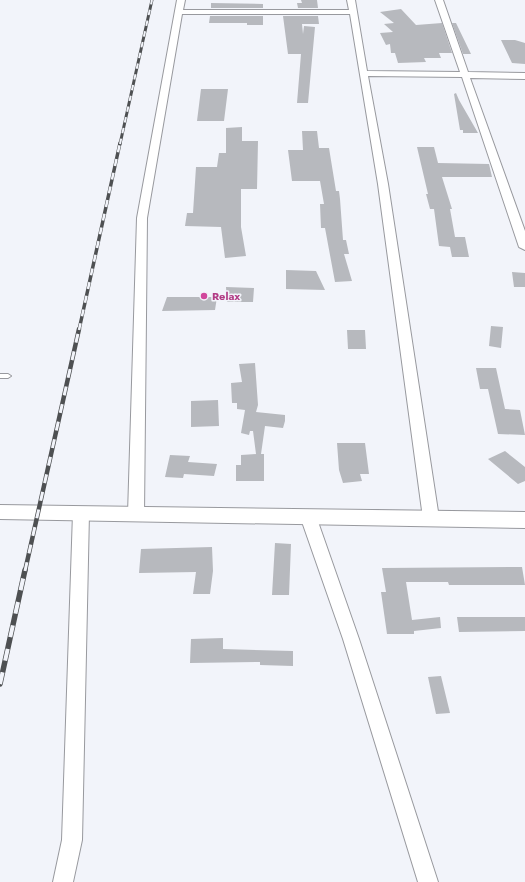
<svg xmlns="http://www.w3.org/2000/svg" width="525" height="882" font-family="Jost,sans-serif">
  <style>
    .building { fill: #b7b9be }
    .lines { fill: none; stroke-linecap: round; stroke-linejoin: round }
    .lane-casing { stroke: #98999e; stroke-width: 2 }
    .street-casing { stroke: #98999e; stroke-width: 2 }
    .secondary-casing { stroke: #98999e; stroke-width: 2 }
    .lane { fill: #fff; fill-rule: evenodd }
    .street { fill: #fff; fill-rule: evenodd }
    .secondary { fill: #fff; fill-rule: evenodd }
    .rail-far3-casing { stroke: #4e5052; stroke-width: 3 }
    .rail-far2-casing { stroke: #4e5052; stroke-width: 3.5 }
    .rail-far1-casing { stroke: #4e5052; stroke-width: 4.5 }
    .rail-casing { stroke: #4e5052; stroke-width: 5.5 }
    .rail-far3 { stroke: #f2f4fa; stroke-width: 2; stroke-dasharray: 5.5; stroke-linecap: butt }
    .rail-far2 { stroke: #f2f4fa; stroke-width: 2.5; stroke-dasharray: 7; stroke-linecap: butt }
    .rail-far1 { stroke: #f2f4fa; stroke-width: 3; stroke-dasharray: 9; stroke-linecap: butt }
    .rail { stroke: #f2f4fa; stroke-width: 4; stroke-dasharray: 12; stroke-linecap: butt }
    .hotel-dot { fill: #d1479c; stroke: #f2f4fa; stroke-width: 1.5 }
    .labels { text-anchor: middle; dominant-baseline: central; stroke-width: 3; stroke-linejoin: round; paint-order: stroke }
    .hotel-label { font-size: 11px; font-weight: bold; fill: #b23c85; stroke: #f2f4fa; text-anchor: start }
  </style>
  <rect width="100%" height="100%" fill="#f2f4fa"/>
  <path class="building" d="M301,0H317L318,8H298L297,3H302Z
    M211,3L263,4V8H211Z
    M401,9L416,25L442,23L452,53H439L441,58H424L426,62L398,63L395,53H391L390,44L386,45L380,33L393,32L384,24L394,23L380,12Z
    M210,16H263V25H247V23H209Z
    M283,16H318L319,24H302L303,34L304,26L315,27L308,103H297L301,54H288Z
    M452,23H456L471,54H463Z
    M501,40H515L525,43V64L512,63Z
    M201,89H228L224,121H197Z
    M456,93L459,100L478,133H463V130H460L454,94Z
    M242,127V141H258L257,189H241V227L246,256L225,258L221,227L185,226L187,213H193L196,167H217L219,153H226V128Z
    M302,131H317L319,148H329L336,191H339L340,199L343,240H346L349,254H344L352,281L335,282L325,228H321L320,204H324L320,181H292L288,150H303Z
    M417,147H434L438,163L489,164L492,177H442L452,209H450L455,237H465L469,257H452L450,247L439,246L434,209H430L426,194H428Z
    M286,270L316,271L325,290L286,289Z
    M512,272L525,273V287H514Z
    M226,287L254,288L253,302H227Z
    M167,297H217L215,310L162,311Z
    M491,326L503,327L501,348L489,346Z
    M347,330H365L366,349H348Z
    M255,363L258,405L256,412L285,415V421L283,428L265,426L261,454H264V481H236V465H241V455L256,454L253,431H250L249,435L241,433L245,410L237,409V403H232L231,383L242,382L239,364Z
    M476,368H496L505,409L520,410L525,435L498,434L488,389H480Z
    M218,400L219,426L191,427V401Z
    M337,443H365L369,474H360L362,481L343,483L339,470Z
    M505,451L525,467V481L518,484L488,459Z
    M170,455L190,456L188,462L217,464L214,476L184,474L183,478L165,477Z
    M275,543L291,544L289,595H272Z
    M212,547L213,571L210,594H193L196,572L139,573L141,549Z
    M522,567L525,585H449L448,582H406L412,620L440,617L441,628L414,631V634H387L381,592H386L382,568Z
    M457,617H525V631L459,632Z
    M223,638V649L293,651V666L260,665V662L190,663L191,639Z
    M441,676L450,713L436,714L428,677Z"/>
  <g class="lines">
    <defs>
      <path id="lane" d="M0,374H8L11,376L8,378H0Z"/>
      <path id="street" d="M177,0H185L183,10H349L347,0H355L367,71L460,72L435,0H443L468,72L525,73V79L470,78L525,231V250L519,247L462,77L368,76L388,184L439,518L436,522L431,523L426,522L423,518L378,184L350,14H182L147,218L144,514L141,518L136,519L131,518L128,514L137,218Z
        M81,508L86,509L89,513L82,840L73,882H53L62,840L73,513L76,509Z
        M308,511L313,512L316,516L359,639L438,882H418L343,639L300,516L303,512Z"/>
      <path id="secondary" d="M0,505L525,512V528L0,519Z"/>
    </defs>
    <use href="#lane" class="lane-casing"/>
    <use href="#street" class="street-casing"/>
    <use href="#secondary" class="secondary-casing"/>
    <use href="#lane" class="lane"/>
    <use href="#street" class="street"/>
    <use href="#secondary" class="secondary"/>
    <defs>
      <path id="rail-far3" d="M120,144L152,0"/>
      <path id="rail-far2" d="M79,330L120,143"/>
      <path id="rail-far1" d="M25,571L79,329"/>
      <path id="rail" d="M0,684L25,570"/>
    </defs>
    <use href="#rail-far3" class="rail-far3-casing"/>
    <use href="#rail-far2" class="rail-far2-casing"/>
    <use href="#rail-far1" class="rail-far1-casing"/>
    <use href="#rail" class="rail-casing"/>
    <use href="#rail-far3" class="rail-far3"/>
    <use href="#rail-far2" class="rail-far2"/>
    <use href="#rail-far1" class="rail-far1"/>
    <use href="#rail" class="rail"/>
  </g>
  <circle class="hotel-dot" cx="204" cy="296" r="4"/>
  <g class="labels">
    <g class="hotel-label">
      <text x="212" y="296">Relax</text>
    </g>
  </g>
</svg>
